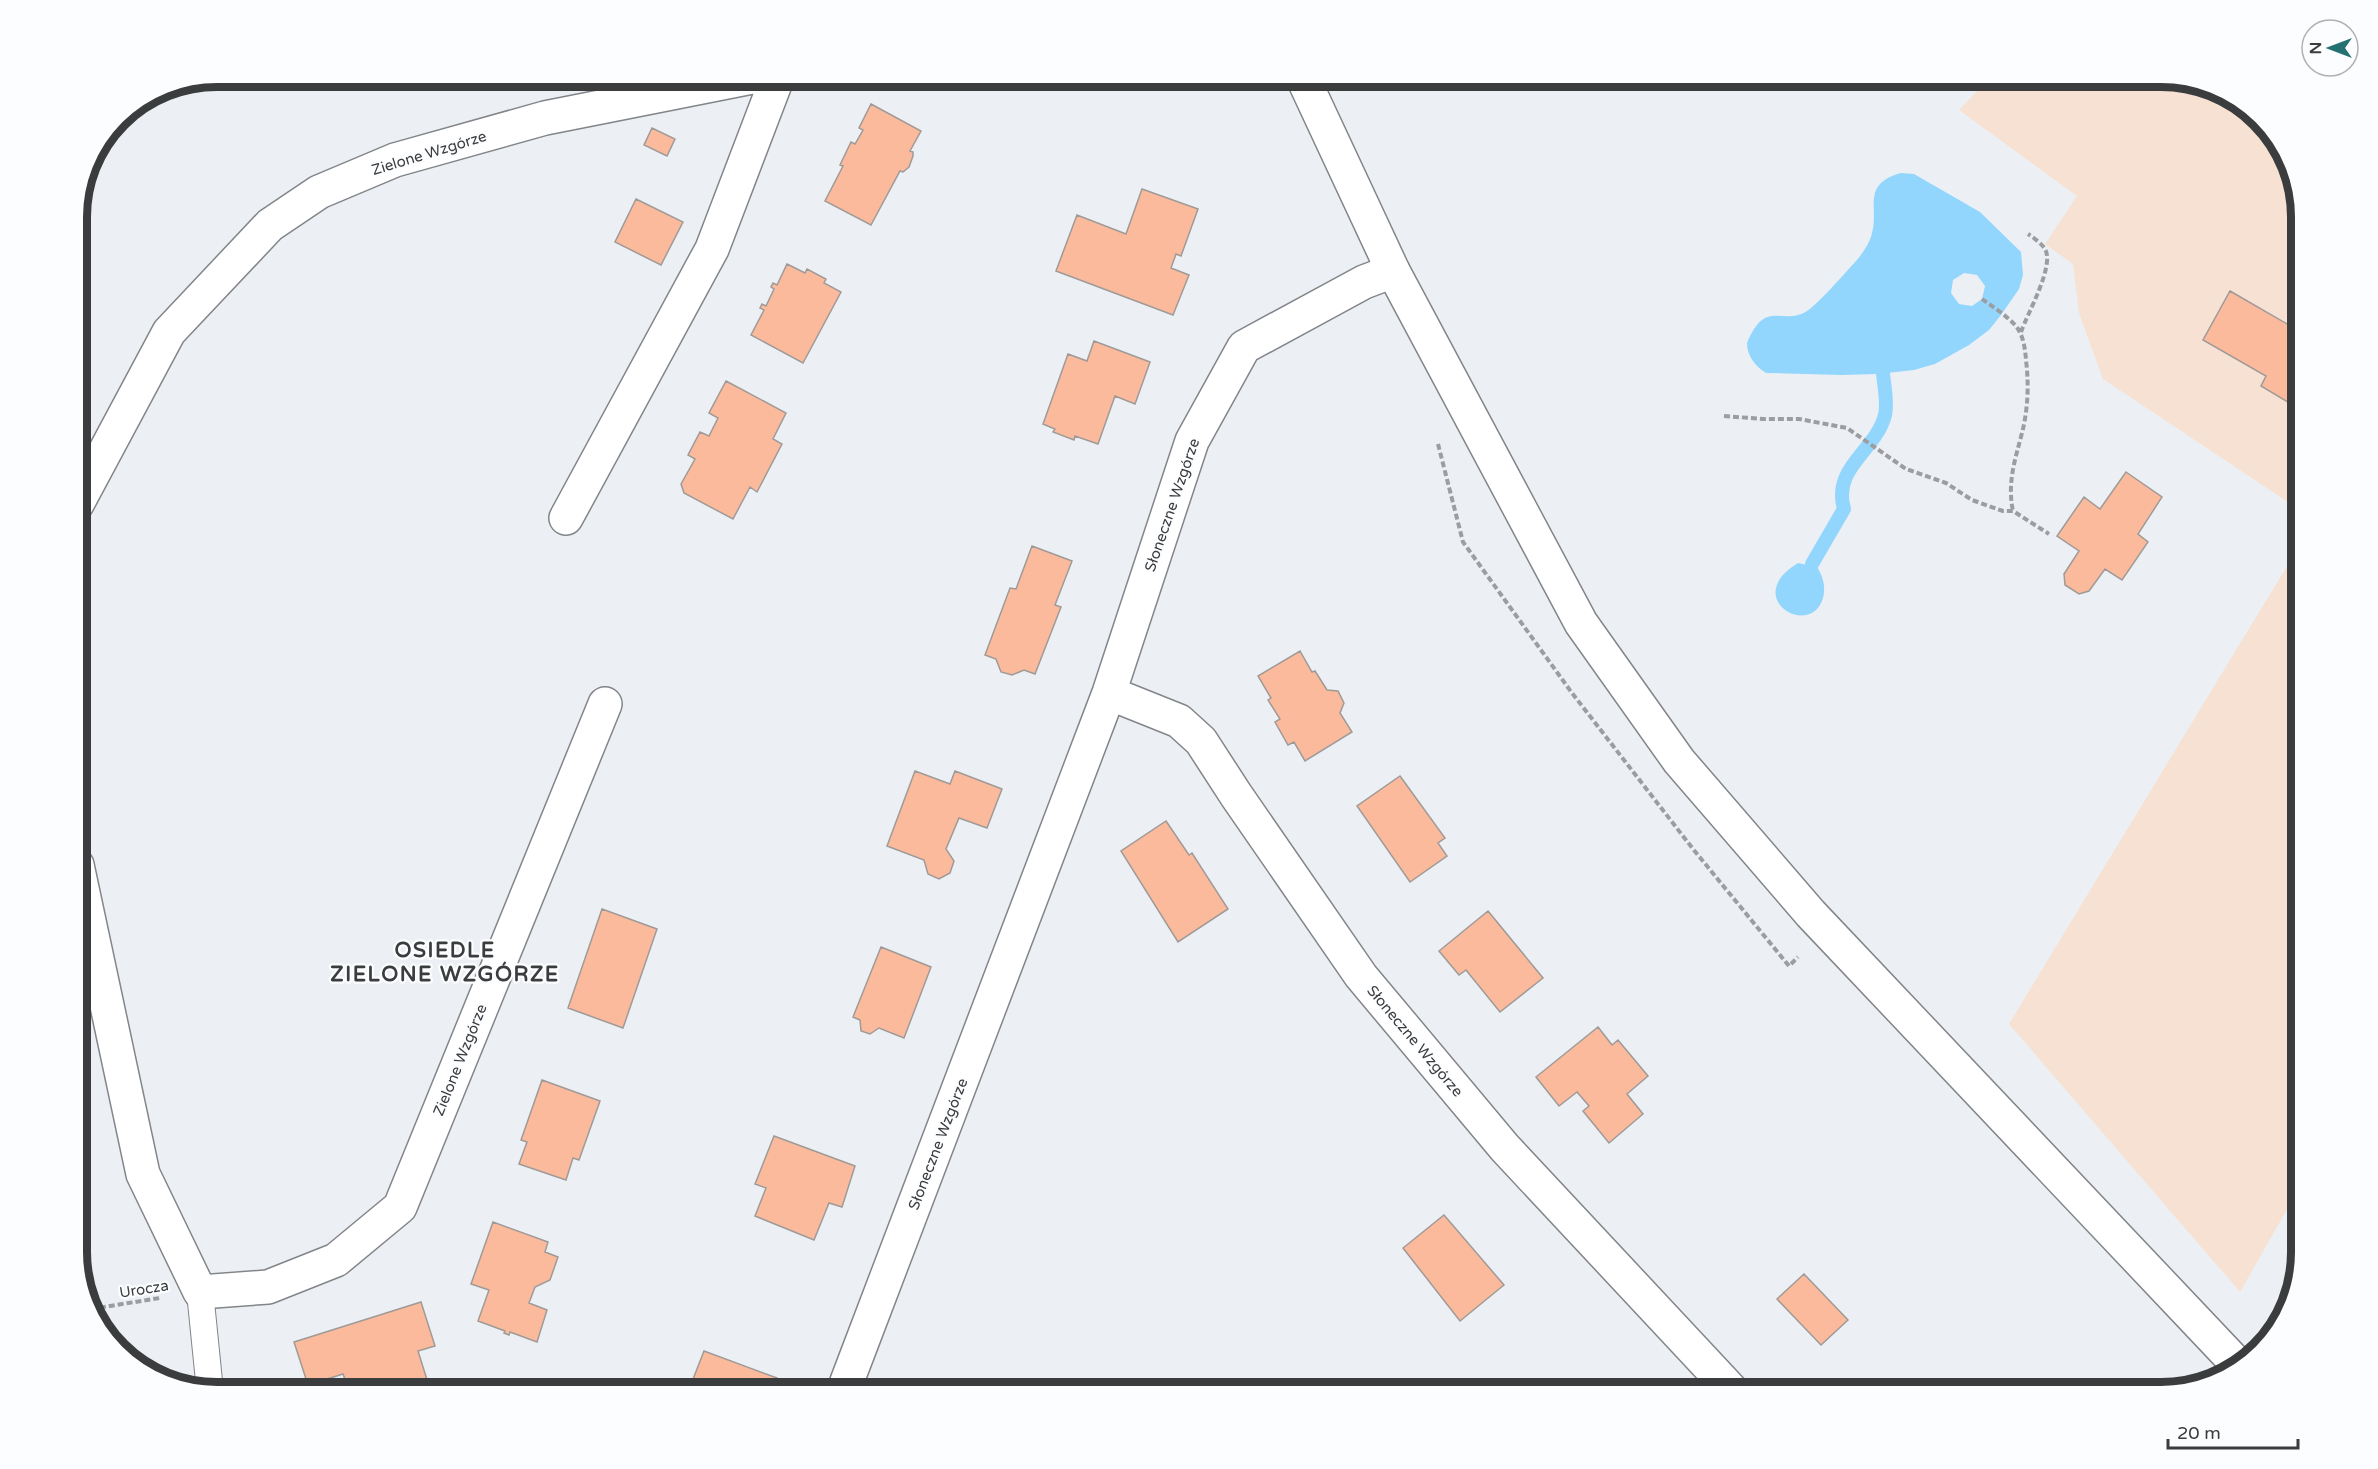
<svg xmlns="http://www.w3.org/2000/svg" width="2378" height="1469" font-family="'Varela Round',sans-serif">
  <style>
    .industrial { fill: #f6e1d3 }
    .water { fill: #93d6fd; fill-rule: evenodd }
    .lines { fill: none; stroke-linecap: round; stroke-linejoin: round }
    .stream { stroke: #93d6fd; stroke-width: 14 }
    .building { fill: #fbba9b; stroke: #9f9a98; stroke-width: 1.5 }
    .lane-casing { stroke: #828589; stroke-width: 28 }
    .street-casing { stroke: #828589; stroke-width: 36 }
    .secondary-casing { stroke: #828589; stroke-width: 36 }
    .path { stroke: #9b9da0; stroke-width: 4; stroke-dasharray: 6 3; stroke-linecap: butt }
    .lane { stroke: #fff; stroke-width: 26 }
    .street { stroke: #fff; stroke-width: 33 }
    .secondary { stroke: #fff; stroke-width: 33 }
    .labels { text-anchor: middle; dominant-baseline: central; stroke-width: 4.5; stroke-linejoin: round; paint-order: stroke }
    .street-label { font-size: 15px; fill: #3b3c3e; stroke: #fcfdff }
    .district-label { font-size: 21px; font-weight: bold; letter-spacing: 1.5px; fill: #3b3c3e; stroke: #fcfdff }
    .rim { fill: none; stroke: #3b3c3e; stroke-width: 8 }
  </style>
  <rect width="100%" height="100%" fill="#ecf0f4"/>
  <path class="industrial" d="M1991,77H2161L2232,95L2283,146L2301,208V511L2103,379L2079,313L2073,264L2045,244L2077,196L1959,110Z
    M2301,543V1185L2240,1292L2009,1024Z"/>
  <path class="water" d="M1901,173L1914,174L1980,212L2021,252L2023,275L2019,289L2001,315L1989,330L1969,345L1935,364L1914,370L1878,374L1841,375L1766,373C1755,366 1747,356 1747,343C1766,297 1782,327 1807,311C1818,304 1845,273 1856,261C1862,254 1870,243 1872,233C1879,207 1861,184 1901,173ZM1964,273L1977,275L1985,286L1982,299L1972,306L1959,304L1951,293L1953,280Z
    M1798,563L1817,567C1823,576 1826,587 1823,598C1811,640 1740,598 1798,563Z"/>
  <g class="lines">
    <path class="stream" d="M1812,564L1844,509C1832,467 1876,451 1885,415C1888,402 1884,386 1883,373"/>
  </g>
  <path class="building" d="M871,104L921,131L910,151L913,152V156L909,167L903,172L900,171L871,225L825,201L843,166L840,165L851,142L855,144L863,130L859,128Z
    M652,128L675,139L667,156L644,145Z
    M1142,189L1198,209L1181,256L1176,254L1171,268L1189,275L1173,315L1056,271L1077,215L1126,234Z
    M636,199L683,222L661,265L615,242Z
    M787,264L805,273L807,269L826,279L824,283L841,292L803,363L751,335L764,310L760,308L762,304L766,306L774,289L771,287L773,283L777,285Z
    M2230,291L2301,332V410L2261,386L2266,376L2203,340Z
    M1094,341L1150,362L1135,404L1115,396L1098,444L1075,436L1074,440L1053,432L1055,429L1043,424L1068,354L1087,361Z
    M726,381L786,413L773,439L782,444L757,492L750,487L733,519L684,493L681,484L695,459L688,455L700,432L709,436L718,418L709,413Z
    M2126,472L2162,497L2138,534L2148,542L2122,580L2105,569L2089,591L2079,594L2065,585L2064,574L2079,551L2057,536L2084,497L2100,509Z
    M1032,546L1072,561L1055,605L1061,607L1035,674L1024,670L1012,675L1001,672L996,659L985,655L1010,588L1016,589Z
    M1300,651L1312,672L1315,671L1327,690L1338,691L1344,703L1340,713L1352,732L1305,761L1294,742L1288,745L1275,722L1280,719L1268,700L1271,698L1258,676Z
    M915,771L950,784L955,771L1002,789L987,828L959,818L946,849L954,861L950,873L939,879L928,874L924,860L887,846Z
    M1400,776L1445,838L1438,843L1447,856L1410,882L1357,806Z
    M1166,821L1189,855L1192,853L1228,909L1178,942L1121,851Z
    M602,909L657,929L623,1028L568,1008Z
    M1488,911L1543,978L1500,1012L1466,970L1459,975L1439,951Z
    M881,947L931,967L904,1038L879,1028L870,1034L861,1031L860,1020L853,1017Z
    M1598,1027L1612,1045L1618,1040L1648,1076L1627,1094L1643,1114L1609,1143L1583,1111L1589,1106L1577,1092L1559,1106L1536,1077Z
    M542,1080L600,1101L579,1160L573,1158L566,1180L519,1164L527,1142L521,1140Z
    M774,1136L855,1166L842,1207L829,1203L814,1240L755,1216L766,1188L755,1184Z
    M1444,1215L1504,1285L1460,1321L1403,1248Z
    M493,1222L548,1242L545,1252L558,1257L550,1280L535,1287L529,1303L547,1310L537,1342L510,1332L509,1335L504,1333L505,1331L478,1321L489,1290L471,1284Z
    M1804,1274L1848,1320L1821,1345L1777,1299Z
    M421,1302L435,1346L418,1351L429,1386L408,1392H344L342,1386L347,1385L343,1374L308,1385L294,1342Z
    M704,1351L777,1378L771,1392H688Z"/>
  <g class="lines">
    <defs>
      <path id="lane" d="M200,1292L210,1391"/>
      <path id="street" d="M77,504L169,332L270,225L319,192L395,160L545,118L757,76
        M566,518L712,249L778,76
        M1109,693L1179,721L1201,741L1236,795L1361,976L1505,1148L1733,1392
        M77,865L143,1174L200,1292L268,1287L336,1260L400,1207L605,704
        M843,1392L1109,693L1192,441L1244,347L1364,282L1393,271"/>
      <path id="secondary" d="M1302,76L1393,271L1581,623L1679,761L1811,914L2239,1366"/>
    </defs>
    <use href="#lane" class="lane-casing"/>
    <use href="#street" class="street-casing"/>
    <use href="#secondary" class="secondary-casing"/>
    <path class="path" d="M1982,299C1993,307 2006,315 2015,325C2023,334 2025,347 2026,360C2029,385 2028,409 2022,433C2015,460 2007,483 2013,511
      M2021,332C2027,314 2055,266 2045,249C2041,243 2034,238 2028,234
      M1724,416L1763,419H1799L1847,428L1906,469L1946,483L1972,500L2003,511H2013L2049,534
      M1438,444L1463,542L1572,693L1693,849L1789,966L1798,957
      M91,1309L160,1298"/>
    <use href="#lane" class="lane"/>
    <use href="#street" class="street"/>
    <use href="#secondary" class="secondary"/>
  </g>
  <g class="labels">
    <g class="street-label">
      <text transform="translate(429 153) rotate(-17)">Zielone Wzgórze</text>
      <text transform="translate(1172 505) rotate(-71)">Słoneczne Wzgórze</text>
      <text transform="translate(1415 1041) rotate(50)">Słoneczne Wzgórze</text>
      <text transform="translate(460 1060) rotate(-68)">Zielone Wzgórze</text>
      <text transform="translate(938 1144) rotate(-69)">Słoneczne Wzgórze</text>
      <text transform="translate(144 1289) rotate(-9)">Urocza</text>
    </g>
    <g class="district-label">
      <text x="445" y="950">OSIEDLE<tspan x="445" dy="24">ZIELONE WZGÓRZE</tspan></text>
    </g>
  </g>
  <path d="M0 0H2378V1469H0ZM217 87H2161A130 130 0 0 1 2291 217V1252A130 130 0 0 1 2161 1382H217A130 130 0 0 1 87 1252V217A130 130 0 0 1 217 87Z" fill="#fcfdff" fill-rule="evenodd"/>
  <path class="rim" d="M217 87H2161A130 130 0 0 1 2291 217V1252A130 130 0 0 1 2161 1382H217A130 130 0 0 1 87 1252V217A130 130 0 0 1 217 87Z"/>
  <g transform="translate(2330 48) rotate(270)"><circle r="28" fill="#fcfdff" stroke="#afb0b2" stroke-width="1.5"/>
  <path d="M0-4.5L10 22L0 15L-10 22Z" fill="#257070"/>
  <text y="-9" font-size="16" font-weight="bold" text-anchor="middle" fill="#3b3c3e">N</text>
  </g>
  <path d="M2168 1439v9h130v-9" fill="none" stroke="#3b3c3e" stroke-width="3"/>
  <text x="2177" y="1439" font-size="18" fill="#3b3c3e" stroke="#fcfdff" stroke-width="4.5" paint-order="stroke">20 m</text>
</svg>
